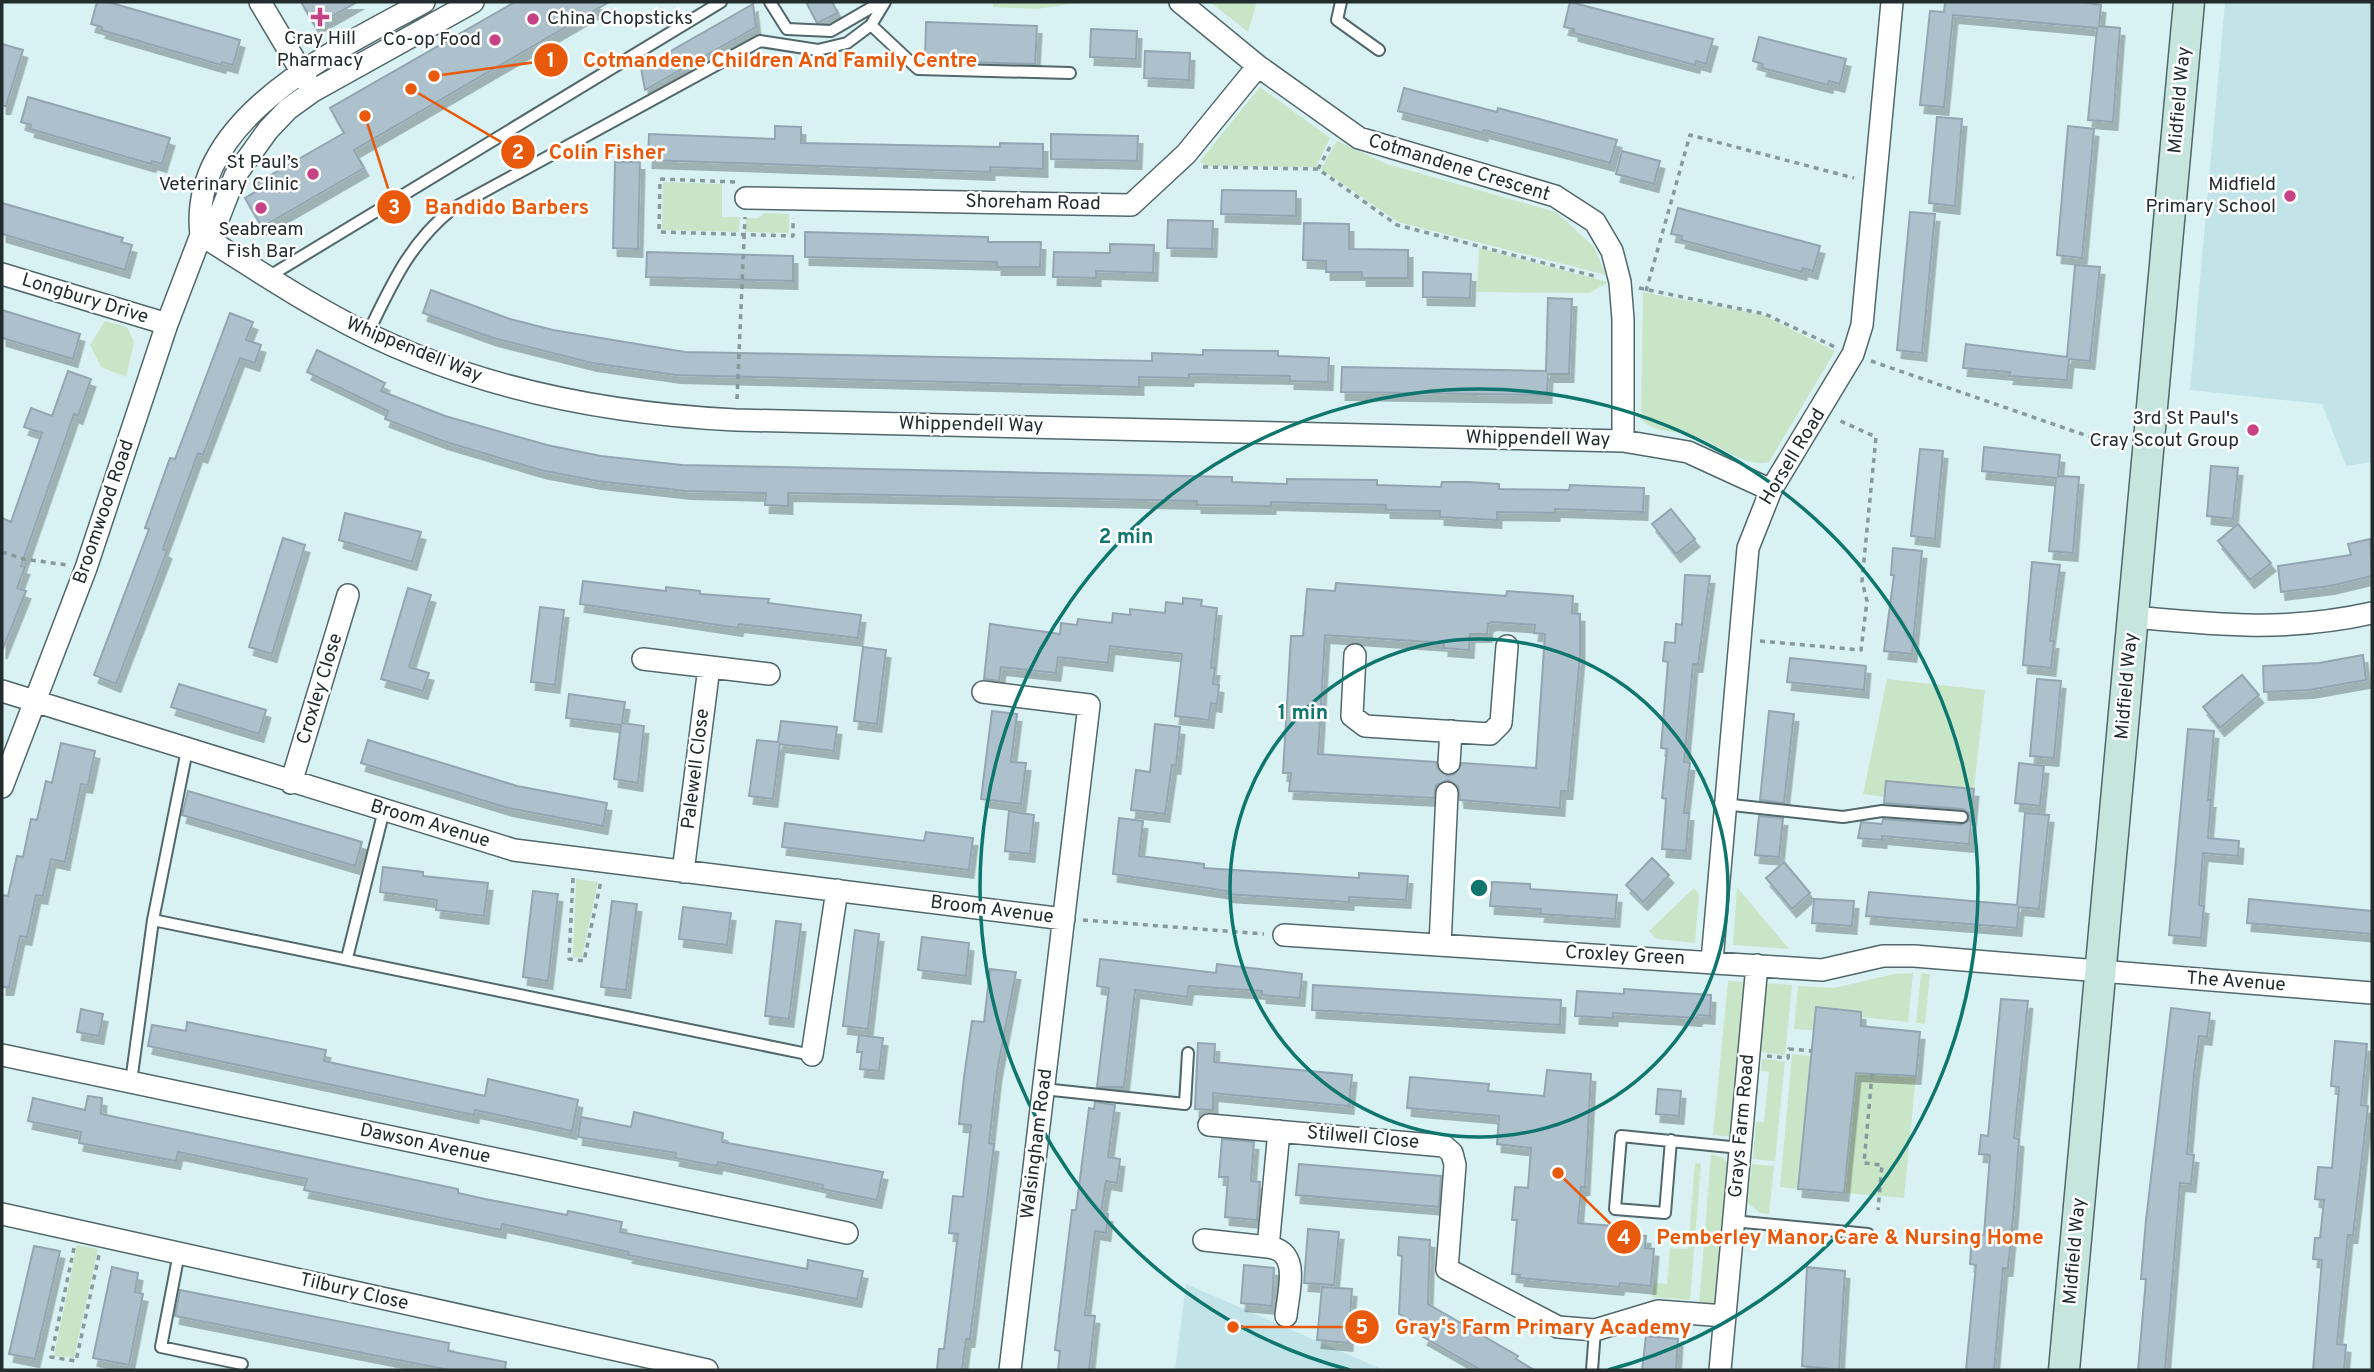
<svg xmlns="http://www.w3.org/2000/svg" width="2374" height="1372" font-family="Overpass,sans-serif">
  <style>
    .built { fill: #c2e4e8 }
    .green { fill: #c9e5c8 }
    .building { fill: #adc1cc; stroke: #93a5b1; stroke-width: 2; fill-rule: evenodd; filter: url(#shadow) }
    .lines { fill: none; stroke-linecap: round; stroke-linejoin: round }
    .lane-casing { stroke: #51676a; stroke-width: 14 }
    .street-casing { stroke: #51676a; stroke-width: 24 }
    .secondary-casing { stroke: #51676a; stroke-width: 33 }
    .path { stroke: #87999b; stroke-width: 3.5; stroke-dasharray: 5 5; stroke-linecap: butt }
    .lane { stroke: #fff; stroke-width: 10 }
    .street { stroke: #fff; stroke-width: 21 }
    .secondary { stroke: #c5e5dd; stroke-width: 30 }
    .ring { fill: none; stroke: #0f766e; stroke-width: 3.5 }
    .poi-dot { fill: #c74285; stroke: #fff; stroke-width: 2.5 }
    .labels { text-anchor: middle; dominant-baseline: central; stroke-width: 5; stroke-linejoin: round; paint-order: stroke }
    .poi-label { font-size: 19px; fill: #232c2d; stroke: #fff; text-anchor: end }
    .street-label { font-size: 19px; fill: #232c2d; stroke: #fff }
    .centre { fill: #0f766e; stroke: #fff; stroke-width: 3.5 }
    .ring-label { font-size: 21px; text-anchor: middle; font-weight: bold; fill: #0f766e; stroke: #fff; stroke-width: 5; stroke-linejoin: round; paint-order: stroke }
    .leader { fill: none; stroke: #e8590c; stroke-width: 2.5 }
    .callout-dot { fill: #e8590c; stroke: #fff; stroke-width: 2.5 }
    .mark-label { font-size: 21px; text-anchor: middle; font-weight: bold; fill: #fff }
    .callout-label { font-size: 21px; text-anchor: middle; font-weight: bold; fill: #e8590c; stroke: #fff; stroke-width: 5; stroke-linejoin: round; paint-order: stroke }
  </style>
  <defs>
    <filter id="shadow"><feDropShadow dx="4.5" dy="8" stdDeviation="0" flood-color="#0004"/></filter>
  </defs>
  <rect width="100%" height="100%" fill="#d8f2f4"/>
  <path class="built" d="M2225,2H2372V462L2346,466L2322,404L2190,390Z
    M1186,1284L1384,1370H1175Z"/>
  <path class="green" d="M993,2H1084L1037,9L993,7Z
    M1210,2H1257L1248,32Z
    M1260,87L1330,138L1316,167L1205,166L1200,161Z
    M1337,141L1387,164L1556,212L1594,247L1606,275L1398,222L1321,169Z
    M663,182L722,184V217H740L739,232L662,230Z
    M765,213L789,214V233L745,232L746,218H758Z
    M1479,248L1608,282L1590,293L1477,292Z
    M1643,292L1763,315L1835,351L1769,462C1745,468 1720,445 1697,437C1679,430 1654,434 1641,419Z
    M105,321L127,327L134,342L126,377L101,367L90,345Z
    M1887,679L1985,690L1974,789L1885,797L1863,794Z
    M576,879L598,882L582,958L573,957Z
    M1737,887L1789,949L1733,945Z
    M1694,888L1699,894L1695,943L1657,939L1649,931Z
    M1913,973L1908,1022L1861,1017V1012L1816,1008L1813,1030L1794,1029L1798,986L1834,988L1894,974Z
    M1921,973L1930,974L1925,1024L1916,1023Z
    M1728,981L1747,982L1733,1137L1713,1135Z
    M1766,983L1792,985L1785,1055L1760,1052Z
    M1792,1054L1811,1056L1798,1189L1780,1187Z
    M1762,1059L1785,1061L1775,1161L1753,1159L1756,1122H1764L1769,1072L1761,1071Z
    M1856,1073L1916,1076L1904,1198L1845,1193Z
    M1711,1154L1722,1157L1730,1164L1716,1303L1699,1305Z
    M1695,1163L1701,1164L1690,1300L1652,1297L1654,1283L1667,1284L1670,1248L1688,1249Z
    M1752,1164L1774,1166L1769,1214L1760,1213L1748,1203Z
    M77,1245L98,1249L74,1358L54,1356Z"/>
  <path class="building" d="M97,2H108L240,40L233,65L222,62L221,65L101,30L102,27L91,24Z
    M301,2H357L315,26Z
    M515,2H609L354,150L364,168L262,227L245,198L260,189L257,183L344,133L330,108Z
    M806,2H832L838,13L817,23Z
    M1570,2L1713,39L1706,64L1696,61L1695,65L1574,33V29L1564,27Z
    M1945,2H2083L2101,5L2099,26L2120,28L2113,122L2088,120L2097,28L1988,18L1953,15L1944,107L1920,105L1930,11L1944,12Z
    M753,4L756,27L645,90L641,68Z
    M926,22L1037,26L1035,64L925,61Z
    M1091,29L1137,31L1136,59L1090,57Z
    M1759,37L1846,59L1840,84L1829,81L1828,85L1762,68L1763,64L1753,61Z
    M2,44L23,50L6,106H2Z
    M1145,51L1190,53L1189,80L1144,78Z
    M1404,88L1497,112L1498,108L1617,140L1610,163L1484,130L1483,133L1398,111Z
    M28,97L170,138L162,164L152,161L151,164L30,129L31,125L21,122Z
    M1937,117L1962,119L1955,206L1929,203Z
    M775,126L801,127V143L1000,147V143L1043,144V169L990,167V172L648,160L649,134L775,139Z
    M2068,126L2094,129L2082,258L2057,255Z
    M1051,134L1138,136L1137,161L1051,159Z
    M1622,151L1660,161L1654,184L1616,174Z
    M615,162H640L638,249L613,248Z
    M1222,190L1296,191V216L1221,214Z
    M2,203L123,238L121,242L132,245L125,270L2,234Z
    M1678,208L1820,246L1813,271L1803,268L1802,272L1681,240L1682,236L1671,234Z
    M1910,212L1935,214L1922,353L1897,350Z
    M1168,220L1213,221L1212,249L1167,248Z
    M1304,223L1349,224V249L1408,250V278H1362V272H1326V261L1303,260Z
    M805,232L988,237V242H1041L1040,267H997V262L805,257Z
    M1110,244L1154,245L1153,273L1096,271V278L1053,277L1054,252L1110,253Z
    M647,252L793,256V281L646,277Z
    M2075,265L2100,267L2090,361L2069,359L2067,380L2009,376L2010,372L1963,368L1966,344L2067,357Z
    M1423,272L1471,274L1470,298L1423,297Z
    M431,290L510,319L553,330L685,352L1152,361V353L1203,355V350L1278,351V356L1329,358L1328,382L1290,381V376L1189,374V378L1139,377V387L676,375L592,363L493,338L423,313Z
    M1548,298L1572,299L1569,374H1548L1547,395L1341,392L1342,367L1546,371Z
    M2,310L80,334L73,359L2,338Z
    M230,313L253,322L246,340L261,345L255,363L240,358L203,455L198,453L163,549L167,551L116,684L94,675L149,529L145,528L170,458L175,459Z
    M317,350L385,383L381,391L445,416L547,445L601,456L682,465L1232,477V482L1287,484V479L1377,480V485L1441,487L1442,482H1469L1499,484V489L1569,490L1570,485L1644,488L1643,512L1555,509V513L1497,512V520L1440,517V511L1386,510V505L1271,502V506L1197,505V501L788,493V506L765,505L766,493L686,491L597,481L540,470L443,441L385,419L388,411L307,372Z
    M68,371L91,379L78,416L74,414L21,566L25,567L17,588L26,591L2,651V518L11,522L42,433L24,427L31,408L52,416Z
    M1984,447L2060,455L2058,476L2079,477L2073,553L2049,551L2056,478L1982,471Z
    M1920,449L1943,451L1935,539L1911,536Z
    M2211,466L2238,468L2233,519L2207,516Z
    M1671,509L1695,539L1676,554L1652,524Z
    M345,513L421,532L412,562L339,540Z
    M2238,524L2271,563L2250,580L2218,541Z
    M283,538L305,545L272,654L249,647Z
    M2370,539L2372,576L2330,586L2281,592L2278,566L2351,555L2348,544Z
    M1893,548L1922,551L1912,654L1884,651L1894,575H1891Z
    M2032,562L2060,565L2050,641H2054L2051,668L2023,665Z
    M1685,575L1710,576L1698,664H1693L1684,762L1690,763L1684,813H1689L1686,851L1662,849L1666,799L1662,798L1667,749L1661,748L1668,662L1663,661L1665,642L1675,643L1676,624L1682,625Z
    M583,581L666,591V587L700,591V594L769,599L768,603L861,615L858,638L739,624L738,628L580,604Z
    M1336,583L1506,596L1507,591L1573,596L1572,613L1580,614V655L1568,791H1561L1560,808L1460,800L1458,786L1448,780L1436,785L1434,798L1289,791L1291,773H1283L1291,636H1303L1307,589L1335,591ZM1492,622L1535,625L1534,633L1545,634L1536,768L1462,763L1455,774L1448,776L1438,769L1436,762L1318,754L1325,635L1444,643V648L1469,650L1470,634H1487L1488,624Z
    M408,588L431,595L409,667L429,673L423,691L381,679Z
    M1183,598L1202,600L1201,606L1217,608L1211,668H1215L1213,684L1219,685L1217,704L1211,703L1209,720L1175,716L1182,654L1110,646L1108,663L1058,657L1056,673L1001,667L999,681L984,679L990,624L1060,634L1061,623L1077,625L1078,619L1112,623L1113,613L1130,615V609L1165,613L1166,602L1183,604Z
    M540,607L564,610L555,685L531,682Z
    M863,647L886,650L877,724L854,721Z
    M2363,655L2366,680L2309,690L2264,692L2263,666L2319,663Z
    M1790,658L1866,666L1864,690L1787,682Z
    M2242,675L2259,695L2220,728L2203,707Z
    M2037,679L2061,681L2054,758L2030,756Z
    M179,684L266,710L259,734L171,707Z
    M569,694L625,702L622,723L644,726L638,783L614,779L621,725L566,718Z
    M992,711L1017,714L1011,762L1026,763L1021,804L981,799Z
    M1769,711L1794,714L1784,803L1760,800Z
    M781,721L837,727L834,751L780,744L773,799L749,796L757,740L778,742Z
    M1155,724L1180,727L1176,766L1172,765L1165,814L1131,810L1136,770L1150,772Z
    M2188,729L2214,731L2208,800H2211L2208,838L2239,841L2238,856L2203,853L2199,905L2204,906L2201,938L2169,935Z
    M368,740L517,786L607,803L603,826L508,808L361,763Z
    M61,743L95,751L88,785L81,784L65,862L51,859L43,896L36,895L27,937L20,936L9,987H2V895L8,896L17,856L23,857L31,819L37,820L46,781L52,783Z
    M2019,763L2044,766L2040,806L2015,803Z
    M1886,781L1974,789L1969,844L1882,836V840L1858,838L1861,822L1882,824L1883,819L1961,825L1969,821V813L1963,809L1884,803Z
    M188,791L362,842L355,866L182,815Z
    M1009,811L1034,815L1030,854L1005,851Z
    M2025,813L2049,815L2039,909L2019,907L2017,928L1866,916L1869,892L2017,905Z
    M1759,816L1783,818L1779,857L1755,855Z
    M1119,818L1143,821L1139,856L1204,864V868L1359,878V873L1408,876L1406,900L1349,897V902L1226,894L1227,891L1113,874Z
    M785,823L924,841L926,832L973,838L969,870L782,847Z
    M1652,858L1669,875L1643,902L1626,885Z
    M1784,862L1810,893L1792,909L1766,878Z
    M383,867L423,872V876L488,883L484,916L436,910L437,900L380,892Z
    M1492,882L1530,884V889L1617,895L1615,919L1540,914L1541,909L1490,906Z
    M533,891L558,894L548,981L523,977Z
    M1814,899L1854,901L1852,926L1812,923Z
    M2249,899L2372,911V934L2247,923Z
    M612,901L637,904L626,990L601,987Z
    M683,907L731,913L727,945L679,939Z
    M776,921L801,924L789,1019L765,1016Z
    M855,930L879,934L868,1029L843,1026Z
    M922,937L969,943L966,976L918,970Z
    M1100,959L1216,973L1217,964L1302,974L1300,998L1262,995V991L1189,986L1187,997L1135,990L1124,1087H1097L1109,988L1097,986Z
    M990,969L1016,972L997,1072L989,1143L994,1144L970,1339H966L962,1370H937L939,1349H944L958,1234L949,1233L953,1196L963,1197L971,1125L959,1124L964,1077L972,1021L984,1022Z
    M1313,985L1561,1000L1560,1025L1312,1010Z
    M1624,989L1711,995L1710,1016L1698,1015L1697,1018L1613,1013V1018L1575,1016L1577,991L1624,994Z
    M2001,999L2028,1001L2014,1138L2019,1139L2014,1207L2008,1268H2003L1994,1370H1966L1976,1265L1970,1264L1972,1234L1984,1235L1990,1155L1979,1154L1981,1135L1988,1136Z
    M1816,1007L1861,1012V1026L1920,1032L1916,1076L1856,1073L1844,1193L1798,1189Z
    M2171,1008L2210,1013L2207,1037L2199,1036L2194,1074L2187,1154L2194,1155L2191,1184L2180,1183L2165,1370H2138L2146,1279H2141L2146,1220Z
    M81,1009L103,1014L99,1036L77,1032Z
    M187,1022L326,1050L324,1061L485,1096L488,1079L578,1100L572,1131L475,1110L474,1115L148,1046L152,1025L186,1031Z
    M859,1035L883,1038L879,1071L860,1069L862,1052H857Z
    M2335,1041L2367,1044L2361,1105L2368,1106L2353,1235H2348L2337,1344L2346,1345L2344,1370H2313L2322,1260L2313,1259L2315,1238H2320L2324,1200L2315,1199L2318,1167L2332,1168L2339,1087L2331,1086Z
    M1198,1043L1215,1044L1214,1062L1352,1075L1349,1106L1213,1093V1110L1195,1109Z
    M1547,1070L1591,1074L1585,1187H1581L1578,1223L1625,1227L1624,1230L1636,1231L1635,1235L1646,1236L1645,1248L1654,1249L1651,1286L1620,1283L1619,1287L1520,1278V1275L1512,1274L1517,1220H1512L1515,1187L1528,1188L1531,1148L1497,1144L1499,1116L1407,1108L1410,1077L1489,1084L1488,1091L1544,1096Z
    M1658,1089L1681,1091L1679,1116L1656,1114Z
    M88,1096L102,1098L101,1114L458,1189V1193L485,1199L567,1215L568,1211L622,1222L620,1232L807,1269L808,1260L863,1271L857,1299L628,1255L629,1252L502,1224L501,1230L304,1190L307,1179L178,1152L176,1161L79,1143L81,1132L28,1121L33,1098L85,1110Z
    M1095,1102L1115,1105L1108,1157L1120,1159L1117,1183L1106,1181L1101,1213L1108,1214L1106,1233L1095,1231L1085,1315L1095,1316L1089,1370H1058L1060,1351L1055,1350L1072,1210H1076L1089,1108L1094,1109Z
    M634,1112L723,1133L722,1142L883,1172L877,1200L822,1189L823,1185L718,1162L717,1166L675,1158L676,1153L578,1137L581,1117L631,1127Z
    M1222,1139L1254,1142L1251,1181L1260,1182L1257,1220L1225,1217L1228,1177H1219Z
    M1299,1164L1441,1176L1439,1207L1296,1195Z
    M1308,1229L1339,1232L1334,1285L1304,1283Z
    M1399,1237L1430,1240L1428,1304L1518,1356L1516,1359L1534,1370H1481L1423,1337L1427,1330L1399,1314L1402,1256L1398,1255Z
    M34,1246L60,1251L35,1359L9,1354Z
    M1244,1265L1274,1268L1272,1306L1241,1303Z
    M112,1267L138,1273L135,1292L143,1294L129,1365L93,1358Z
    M1807,1267L1845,1271L1839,1370L1802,1366Z
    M1322,1287L1352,1289L1348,1343L1317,1340Z
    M180,1290L449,1343L448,1351L506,1362L505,1370H449L175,1316Z
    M1646,1336L1678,1339L1676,1370H1642Z"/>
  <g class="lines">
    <defs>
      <path id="lane" d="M770,2L787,29L831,31L881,2
        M1341,2L1337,20L1379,50
        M871,25L918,69L1070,73
        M268,277L721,2
        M368,333C392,284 409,244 452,209L760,41L818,50L847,43L871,25L885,2
        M187,750L153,920L812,1055
        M1723,804L1843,817L1882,811L1962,817
        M347,958L384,810
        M131,1082L153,920
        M1043,1089L1185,1104L1188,1053
        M1671,1140L1665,1213L1615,1209L1621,1136L1740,1148
        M1733,1221L1868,1234
        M179,1253L161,1347L242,1364
        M1592,1370L1595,1330"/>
      <path id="street" d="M260,2L307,81
        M1180,2L1258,66L1359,138L1555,196L1595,222L1612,251L1620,282L1623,319V441
        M746,198L1131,205L1186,154L1258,66
        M201,235C243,261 284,289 328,313C453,384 594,413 736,420L1623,441L1688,452L1771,490
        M201,235C187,117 339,49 424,2
        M2,274L167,324
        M2134,617C2219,625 2287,632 2372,613
        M1355,655L1352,716L1365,726L1490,734L1501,723L1507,646
        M643,659L769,674
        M2,691L514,850L1064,919
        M983,692L1089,705L1010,1370
        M1449,763L1451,731
        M291,783L348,595
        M2,787L86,568L167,324L201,235L219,217L235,176L268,130L288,109L313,91L473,2
        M683,872L709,667
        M1284,935L1822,970L1883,956H1914L2372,993
        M1440,945L1447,793
        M1712,961L1748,548L1771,490L1853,354L1862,325L1892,2
        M2,1055L847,1233
        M812,1055L837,890
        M1209,1125L1444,1146L1452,1153L1455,1165L1447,1269L1558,1327L1595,1330L1658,1311L1725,1316
        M1279,1131L1268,1247C1302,1251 1288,1292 1286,1316
        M2,1214L707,1370
        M1204,1240L1268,1247
        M1720,1370L1757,965"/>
      <path id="secondary" d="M2064,1370L2189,2"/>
    </defs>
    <use href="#lane" class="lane-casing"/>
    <use href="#street" class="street-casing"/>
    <use href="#secondary" class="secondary-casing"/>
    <path class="path" d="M1203,167L1318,169L1397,225L1598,277
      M1318,169L1332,143
      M735,182L660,179L659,232L793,236V218
      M1639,288L1765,314L1835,347
      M1646,291L1690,135L1854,178
      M1871,361L2125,449
      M737,399L745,217
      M2,552L24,559L67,565
      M1760,641L1861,650L1867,601L1862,581L1876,437L1836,419
      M573,878L569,959L584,961L601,881
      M1083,920L1264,934
      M1767,1056L1788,1058L1789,1049L1812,1051
      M1872,1074L1864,1163L1882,1165L1878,1210
      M74,1248L51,1357L76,1361L99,1255"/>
    <use href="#lane" class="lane"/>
    <use href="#street" class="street"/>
    <use href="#secondary" class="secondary"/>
  </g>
  <g class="ring">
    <circle cx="1479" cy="888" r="249"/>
    <path d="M1350 1370A499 499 0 1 1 1608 1370"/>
  </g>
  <g class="poi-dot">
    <path d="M316.5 6.5h7v7h7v7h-7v7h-7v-7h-7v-7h7z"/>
    <circle cx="533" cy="19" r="7"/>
    <circle cx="495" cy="40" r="7"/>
    <circle cx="313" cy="174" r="7"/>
    <circle cx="2290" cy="196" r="7"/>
    <circle cx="261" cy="208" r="7"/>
    <circle cx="2253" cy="430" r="7"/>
  </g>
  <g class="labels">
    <g class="poi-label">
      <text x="547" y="19" text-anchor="start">China Chopsticks</text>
      <text x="320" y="39" text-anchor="middle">Cray Hill<tspan x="320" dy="22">Pharmacy</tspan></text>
      <text x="481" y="40">Co-op Food</text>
      <text x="299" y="163">St Paul’s<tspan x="299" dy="22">Veterinary Clinic</tspan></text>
      <text x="2276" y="185">Midfield<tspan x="2276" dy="22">Primary School</tspan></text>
      <text x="261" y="230" text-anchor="middle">Seabream<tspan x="261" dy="22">Fish Bar</tspan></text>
      <text x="2239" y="419">3rd St Paul's<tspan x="2239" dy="22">Cray Scout Group</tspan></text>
    </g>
    <g class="street-label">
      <text transform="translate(2180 100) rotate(-85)">Midfield Way</text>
      <text transform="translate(1459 168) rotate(17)">Cotmandene Crescent</text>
      <text transform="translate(1033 203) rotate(1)">Shoreham Road</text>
      <text transform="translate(85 299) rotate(17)">Longbury Drive</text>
      <text transform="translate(414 350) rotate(22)">Whippendell Way</text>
      <text transform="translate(971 425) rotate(1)">Whippendell Way</text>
      <text transform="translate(1538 439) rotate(1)">Whippendell Way</text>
      <text transform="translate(1793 457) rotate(-59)">Horsell Road</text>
      <text transform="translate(104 512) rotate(-71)">Broomwood Road</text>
      <text transform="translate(2127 686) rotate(-85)">Midfield Way</text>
      <text transform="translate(320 689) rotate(-73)">Croxley Close</text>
      <text transform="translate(696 769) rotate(-83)">Palewell Close</text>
      <text transform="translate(430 824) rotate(17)">Broom Avenue</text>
      <text transform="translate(992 910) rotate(7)">Broom Avenue</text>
      <text transform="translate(1625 956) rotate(3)">Croxley Green</text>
      <text transform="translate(2236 982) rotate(4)">The Avenue</text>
      <text transform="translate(1742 1126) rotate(-85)">Grays Farm Road</text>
      <text transform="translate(1363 1138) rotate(5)">Stilwell Close</text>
      <text transform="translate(425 1144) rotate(12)">Dawson Avenue</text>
      <text transform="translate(1037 1144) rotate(-83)">Walsingham Road</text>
      <text transform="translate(2075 1251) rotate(-85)">Midfield Way</text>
      <text transform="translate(354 1292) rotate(13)">Tilbury Close</text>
    </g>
  </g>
  <circle cx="1479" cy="888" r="10" class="centre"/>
  <g class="ring-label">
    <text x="1126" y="543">2 min</text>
    <text x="1303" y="719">1 min</text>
  </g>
  <path class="leader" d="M434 76L551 60M411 89L518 152M365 116L394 207M1558 1173L1624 1237M1233 1327L1362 1327"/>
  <g class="callout-dot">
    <circle cx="434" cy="76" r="7"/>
    <circle cx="411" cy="89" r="7"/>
    <circle cx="365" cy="116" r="7"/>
    <circle cx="1558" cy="1173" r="7"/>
    <circle cx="1233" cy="1327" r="7"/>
    <circle cx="551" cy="60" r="18"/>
    <circle cx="518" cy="152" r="18"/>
    <circle cx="394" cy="207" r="18"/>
    <circle cx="1624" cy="1237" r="18"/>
    <circle cx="1362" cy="1327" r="18"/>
  </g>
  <g class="mark-label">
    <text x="551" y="67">1</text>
    <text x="518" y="159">2</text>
    <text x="394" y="214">3</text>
    <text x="1624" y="1244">4</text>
    <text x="1362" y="1334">5</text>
  </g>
  <g class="callout-label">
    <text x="780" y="67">Cotmandene Children And Family Centre</text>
    <text x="607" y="159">Colin Fisher</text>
    <text x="507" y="214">Bandido Barbers</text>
    <text x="1850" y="1244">Pemberley Manor Care &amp; Nursing Home</text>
    <text x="1543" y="1334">Gray's Farm Primary Academy</text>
  </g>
  <rect width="2374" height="1372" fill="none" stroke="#232c2d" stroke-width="7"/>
</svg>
